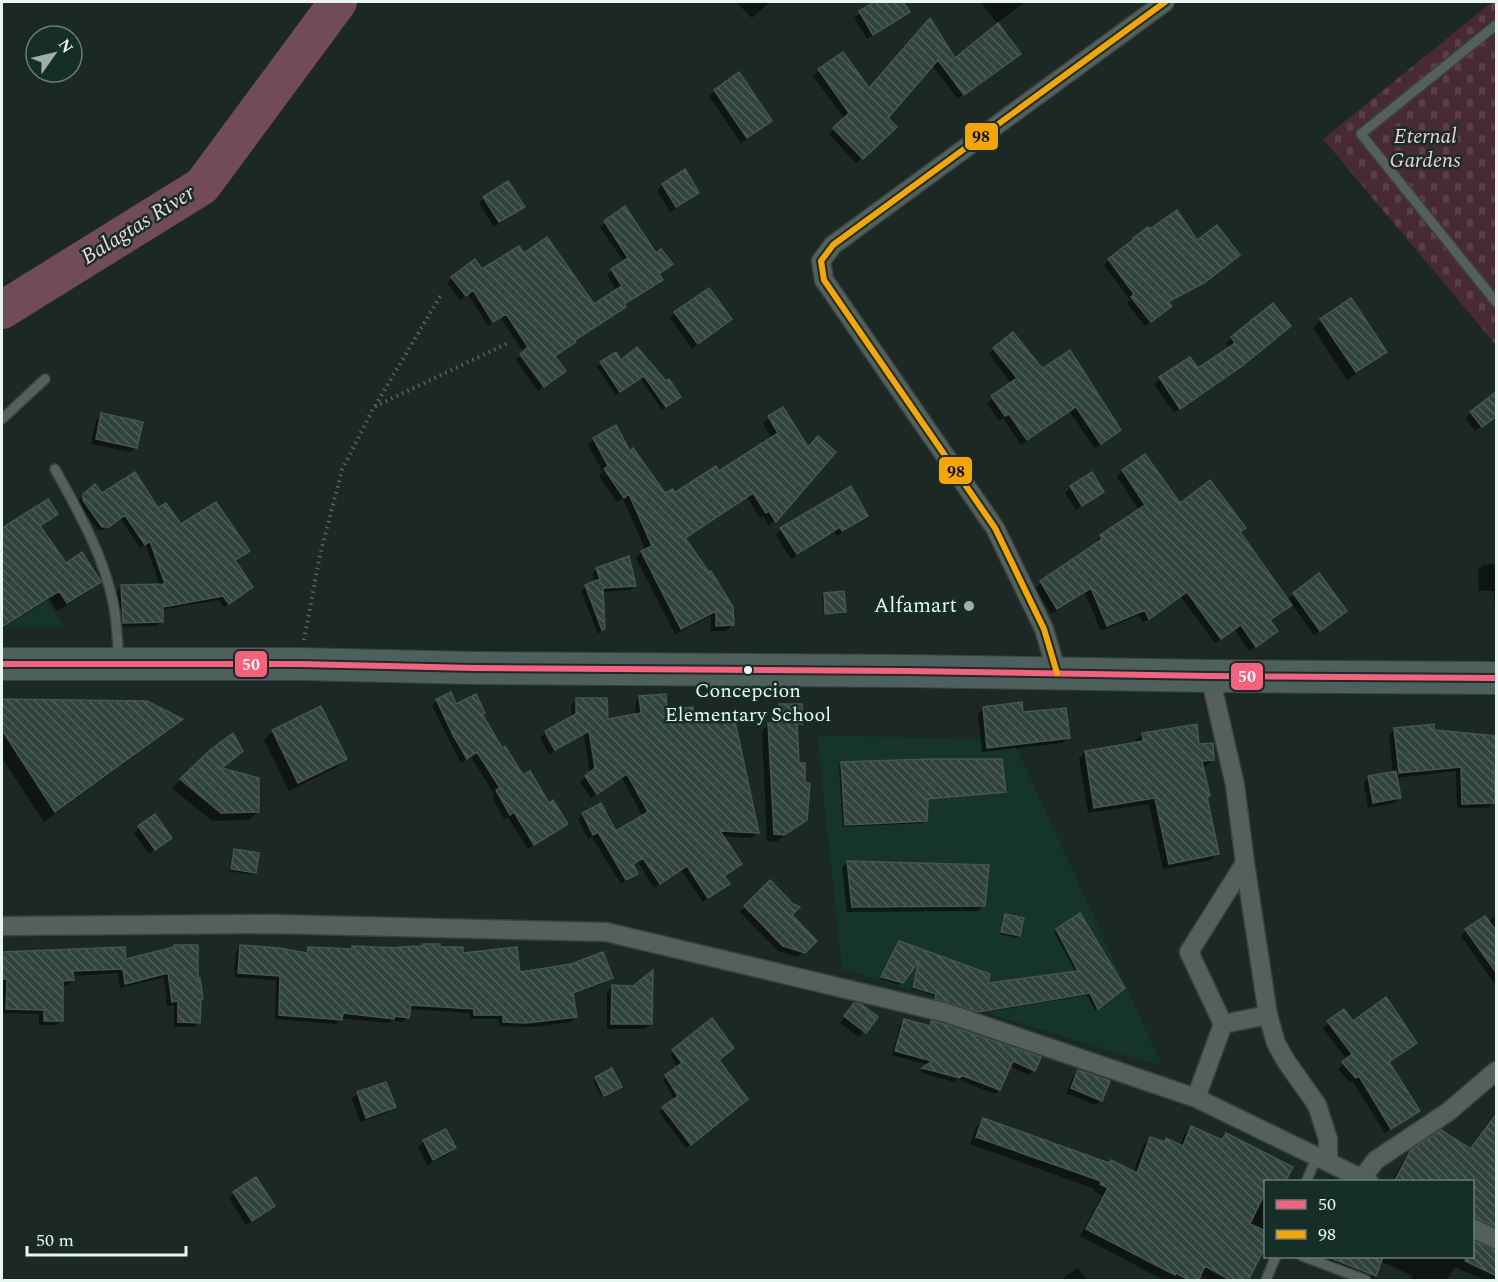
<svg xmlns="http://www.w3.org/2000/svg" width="1498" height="1282" font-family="Spectral,serif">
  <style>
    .built { fill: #14342c }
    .cemetery { fill: url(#cemetery-stones) }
    .shadow { fill: #0007 }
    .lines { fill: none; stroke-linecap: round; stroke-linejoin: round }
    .river { stroke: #724b58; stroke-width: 38 }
    .building { fill: url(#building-back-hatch); stroke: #495350; stroke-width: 1.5 }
    .lane-casing { stroke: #37423e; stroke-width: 12 }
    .street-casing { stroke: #37423e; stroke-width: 21 }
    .highway-casing { stroke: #37423e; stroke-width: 34 }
    .path { stroke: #5a6460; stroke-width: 4; stroke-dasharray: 1.5 4.5; stroke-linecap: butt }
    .lane { stroke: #555f5b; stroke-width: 9 }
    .street { stroke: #555f5b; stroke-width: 18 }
    .highway { stroke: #4e605b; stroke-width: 32 }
    .bus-1-casing { stroke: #152e27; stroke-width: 10 }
    .bus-2-casing { stroke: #152e27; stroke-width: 10 }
    .bus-1 { stroke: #f8607d; stroke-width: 6 }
    .bus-2 { stroke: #f7a600; stroke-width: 6 }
    .poi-dot { fill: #a0aeaa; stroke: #152e27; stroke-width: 2 }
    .bus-dot { fill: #e8f6f2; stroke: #152e27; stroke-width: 2 }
    .labels { text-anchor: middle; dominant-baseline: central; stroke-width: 5; stroke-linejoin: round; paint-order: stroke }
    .bus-label { font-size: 20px; fill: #e8f6f2; stroke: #152e27 }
    .park-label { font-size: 21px; font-style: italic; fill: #f8c9d7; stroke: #152e27 }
    .poi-label { font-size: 21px; fill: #e8f6f2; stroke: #152e27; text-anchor: end }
    .water-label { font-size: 22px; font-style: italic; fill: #f6d6e0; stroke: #152e27 }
    .line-badge { stroke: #152e27; stroke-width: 2 }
    .badge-label { font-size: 16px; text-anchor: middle; font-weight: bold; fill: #fff }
    .pale-badge-label { font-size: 16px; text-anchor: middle; font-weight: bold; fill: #111 }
  </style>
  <defs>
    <pattern id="cemetery-stones" width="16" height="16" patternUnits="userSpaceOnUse" patternTransform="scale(1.5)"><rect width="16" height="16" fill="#482a34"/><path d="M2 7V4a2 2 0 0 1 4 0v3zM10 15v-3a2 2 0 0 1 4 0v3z" fill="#5a3f48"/></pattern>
    <pattern id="building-back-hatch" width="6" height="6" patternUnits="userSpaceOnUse" patternTransform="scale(1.5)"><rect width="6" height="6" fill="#31433e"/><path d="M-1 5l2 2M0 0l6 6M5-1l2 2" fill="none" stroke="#4f5f5a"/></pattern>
  </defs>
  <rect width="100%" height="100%" fill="#1b2824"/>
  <path class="built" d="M2,535L65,627L2,629Z
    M817,735L1013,740L1163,1067L842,969Z"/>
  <path class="cemetery" d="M1492,2H1496V345L1323,139Z"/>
  <path class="shadow" d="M736,2H770L752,18Z
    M877,2H901L908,12L902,17L867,39L854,18Z
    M984,2H1025L997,23L982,4Z
    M924,25L954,60L1019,54L958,99L932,65L886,118L895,127L856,163L829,134L845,119L813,76L842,54L869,90Z
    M715,91L770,121L741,143L709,96Z
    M663,185L698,193L670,212L657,190Z
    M484,198L523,207L494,227L479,203Z
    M624,208L661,280L623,305L624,307L619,312L574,341L569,347L554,357L524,353L501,318L488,326L468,294L460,300L447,283L474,261L481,271L524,255L593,306L617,291L607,275L624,262L600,227Z
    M1148,229L1197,242L1233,260L1197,288L1168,303L1164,311L1145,326L1127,303L1130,300L1104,265L1134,239Z
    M1273,305L1235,371L1174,413L1154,384L1190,359L1197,370L1229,348L1226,343L1232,338Z
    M675,313L724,325L692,349L670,318Z
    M1321,320L1385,352L1376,360L1347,380L1313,328Z
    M637,349L676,400L662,410L640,378L616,395L597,367L601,363L621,362Z
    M994,349L1040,369L1119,430L1095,449L1070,412L1021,445L1003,418L999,421L987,403L1011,383L989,354Z
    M520,356L543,387L538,391L516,360Z
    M783,409L808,449L834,452L769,526L763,516L760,518L747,497L684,539L732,625L726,631H711V616L675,634L636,558L645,549L623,499L617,502L599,476L603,472L588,445L594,439L630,453L664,495H674L718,473L772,439L763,423Z
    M1471,413L1496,415L1475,431L1465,418Z
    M102,414L136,447L131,452L91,444L96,420Z
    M1123,471L1180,505L1244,528L1239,533L1287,600L1294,594L1339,616L1314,635L1291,603L1269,621L1270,637L1249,651L1235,630L1215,643L1181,597L1143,623L1139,615L1101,631L1085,593L1051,614L1035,588L1097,544L1095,542L1101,536L1140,511L1117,477Z
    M1071,487L1103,492L1076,510L1065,493Z
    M84,495H102L158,510L180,527L249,551L234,561L247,591L224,607L219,600L161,610L162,621L157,626L119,627L117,591L121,587L160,585L145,544L140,548L120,518L103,530H98L79,505V500Z
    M48,501L56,514L39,528L66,565L99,582L89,591L57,611L49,599L2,629V530Z
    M866,515L837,536L834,531L791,559L776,535L781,529Z
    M1496,564V631L1494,591H1479L1478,570L1483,565Z
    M597,569L634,586L630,590L602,592L603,629L598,634L581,591L586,587L595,583L592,574Z
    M824,594L844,612L842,614L824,615L822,596Z
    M640,697L693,723L732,714L757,833L752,838L722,836L723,876L728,884L703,902L681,870L654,888L638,862L632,866L636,873L621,884L592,837L588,839L578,819L583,814L615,833L643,817L622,778L591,798L580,782L590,773L584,735L556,750L547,732L572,718L571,705L577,699L607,720L636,716L635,703Z
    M2,700L146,703L181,720L170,730L44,822L2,758Z
    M437,701L483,713L481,715L502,750L522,777L566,824L560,829L528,849L508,817L504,819L492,797L494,794L471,757L461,763L432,706Z
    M779,706L801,723L796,729L797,765L806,819L776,842L767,841L762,731L769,724H773L772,713Z
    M984,709L1022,714L1068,738L1062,743L982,752L978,714Z
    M1395,729L1496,738V772L1493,771V803L1488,808H1457L1456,771L1395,778L1399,798L1394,803L1368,808L1364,783L1369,777L1393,773L1389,735Z
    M273,731L345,758L337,767L289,791L264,740Z
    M544,734L554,751L549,754L540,738Z
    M1142,734L1213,760L1206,766H1201L1209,796L1206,799L1217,853L1211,860L1163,869L1149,804L1088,813L1079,758L1085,752L1137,744L1136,740Z
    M211,751L220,769L258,811L249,820L212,821L172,788Z
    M842,763L1004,791L1002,793L926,800L925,820L923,823L843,827L839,766Z
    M139,828L164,843L149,854L134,833Z
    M234,851L255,872L252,875L229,871L232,853Z
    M847,862L984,905L978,911L847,912L842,868Z
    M770,882L790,915L814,941L798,957L778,951L740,912Z
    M1496,915V981L1494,983L1461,936L1466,931L1488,923Z
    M1006,916L1019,936L1017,938L1000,934L1003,918Z
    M1057,930L1120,990L1095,1010L1087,995L976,1014L934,1001L935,996L911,989L919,960L899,985L880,979L899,943L986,985L1076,973L1054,932Z
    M422,945L461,955L519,974L611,977L606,982L572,995L575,1017L571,1022L535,1027L499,1026V1019H470V1013L409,1009L408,1017L403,1022L392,1020L388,1023L341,1018L336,1024L275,1019L276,980L234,977L236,952L240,947L303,954L308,948L349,951L352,947L400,950Z
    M124,948L125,961L172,949L199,1000V1022L194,1027H174V1005L167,1006L164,977L120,988L118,973L72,976L73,980L68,985H62V1020L57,1025H39V1014L2,1013V953Z
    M612,987L651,1024L645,1029H607V992Z
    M849,1010L876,1017L859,1037L840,1023Z
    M1344,1011L1352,1023L1416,1043L1388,1063L1418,1111L1385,1133L1352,1080L1350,1083L1338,1069L1347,1060L1323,1028Z
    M904,1021L927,1027L931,1022L1039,1058L1033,1071L1029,1075L1009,1066L999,1090L995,1094L957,1079L954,1082L920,1072L929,1065L892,1055L900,1025Z
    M673,1051L717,1061L743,1102L686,1148L659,1112L675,1100L663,1080L679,1067L670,1055Z
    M612,1070L618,1089L602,1097L593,1081Z
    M1079,1071L1101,1100L1095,1105L1066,1093L1073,1077Z
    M358,1093L394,1106L388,1112L360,1122L352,1099Z
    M1496,1112V1237L1472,1227V1182H1391L1404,1160L1412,1151L1468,1150Z
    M984,1120L1133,1173L1143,1146L1150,1138L1163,1143L1167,1140L1180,1146L1184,1135L1192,1128L1220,1141L1226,1135L1266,1182V1249L1259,1255L1246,1280H1211L1199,1275L1196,1280H1164L1080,1236L1102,1195L1093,1191L1095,1189L970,1144L976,1127Z
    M445,1131L454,1148L449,1154L427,1165L418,1147L423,1142Z
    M1331,1178L1339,1182H1328Z
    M234,1193L273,1206L246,1225L229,1198Z
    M1472,1242L1491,1251H1496V1277L1493,1280H1484L1455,1267L1447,1280H1410L1413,1276L1380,1261L1373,1280H1359L1349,1269L1321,1256H1472Z
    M1078,1268L1087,1280H1062L1066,1276Z"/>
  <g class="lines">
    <path class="river" d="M2,310L202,186L338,2"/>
  </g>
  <path class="building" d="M874,2H903L910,12L873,35L859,11Z
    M930,18L955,58L998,23L1021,54L964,95L938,60L888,118L897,127L863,159L833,128L849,113L818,69L843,52L869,88Z
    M739,72L772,121L747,138L714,90Z
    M685,169L699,193L676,207L662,184Z
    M508,181L525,207L499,222L483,197Z
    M625,206L656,253L661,249L673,264L659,274L663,280L624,304L626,307L575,340L576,342L555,356L566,371L544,387L520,354L528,347L506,314L493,322L473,290L466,296L451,277L475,259L482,269L519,246L524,253L547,237L594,304L622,286L611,269L628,258L604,221Z
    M1177,210L1197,240L1217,225L1240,255L1204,283L1168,302L1172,306L1151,322L1131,297L1134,294L1108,259L1134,239L1133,238L1148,227L1150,229Z
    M709,288L732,319L698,344L674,312Z
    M1351,298L1387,352L1356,372L1320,319Z
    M1273,303L1291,326L1242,366L1180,409L1159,377L1190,357L1198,368L1235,343L1231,337Z
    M1013,332L1041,367L1043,368L1070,350L1121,430L1101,444L1076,407L1027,440L1009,414L1005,416L991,396L1017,378L993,348Z
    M637,347L666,381L669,379L681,397L666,407L644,376L620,392L600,362L616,352L621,360Z
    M1497,391V416L1482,427L1470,412Z
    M783,407L808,447L818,436L836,452L776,522L769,511L766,513L753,493L685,538L709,572L711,571L733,607L734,625L716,626V611L681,629L641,551L652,546L629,494L624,498L604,469L608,466L593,438L616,425L630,451L633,448L665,493L673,489L674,493L716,466L719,471L778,433L768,416Z
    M101,413L143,422L137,448L96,439Z
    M1145,454L1180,503L1210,480L1246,528L1240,532L1292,605L1270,620L1278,631L1256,647L1241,625L1221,639L1187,592L1149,619L1145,610L1107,626L1091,588L1057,609L1040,581L1102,539L1100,535L1145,505L1122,470Z
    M135,472L158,508L166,503L181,524L216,502L250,551L235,560L253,587L229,604L223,596L163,607V622L123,623L121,585L165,584L150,541L145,545L125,515L109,527H102L83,500V494L95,484L102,493Z
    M1092,472L1104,492L1082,506L1070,486Z
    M851,486L868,516L842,531L840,527L797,554L780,528Z
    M48,499L58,514L40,526L66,563L82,552L101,582L67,603L59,591L2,627V528Z
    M629,556L636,586L603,588L605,629L602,630L585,585L600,579L596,568Z
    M1319,573L1347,611L1320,631L1293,593Z
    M844,591L846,612L825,614L824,593Z
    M451,692L456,704L476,694L485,713L482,714L502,748L505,746L523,775L530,771L549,803L553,800L568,824L534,845L514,812L510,815L496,790L500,788L477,752L467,759L453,735L436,699Z
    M666,694L667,709L693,707L694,721L733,712L759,833L720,831L742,864L724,876L730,884L708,898L687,866L660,884L643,858L633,864L638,874L626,880L598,832L593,835L582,813L601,803L616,831L648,812L627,774L597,794L585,776L595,768L589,731L555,750L545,731L576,714V698H607L608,719L641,713L639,696Z
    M2,699L147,701L183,719L55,812L2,730Z
    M1022,702L1023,712L1066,708L1070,738L987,748L983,707Z
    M779,704H802L803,724H797L799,763H805V783H810L807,820L784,835L774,834L768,723L779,722Z
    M321,706L347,759L298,783L272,730Z
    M1197,724L1199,744L1213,743L1214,760L1202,761L1210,796L1207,797L1219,854L1169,864L1155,798L1094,808L1085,751L1143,741L1142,733Z
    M1434,724V730L1497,736V766H1494L1495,803L1462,804L1461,767L1399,773L1394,728Z
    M233,733L243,751L222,768L259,778V812L221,813L180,779L210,750Z
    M930,759H1002L1006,792L928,799L927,821L845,825L841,762Z
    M1396,771L1401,798L1373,803L1368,776Z
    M155,814L172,838L155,850L138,826Z
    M234,849L259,853L256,873L231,869Z
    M847,861L989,865L985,906L852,907Z
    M770,880L793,904L800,907L792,915L817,941L805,953L783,946L744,906Z
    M1080,913L1125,988L1098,1009L1090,993L979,1012L935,999L936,994L913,987L919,961L903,983L881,977L899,941L990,974L988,983L1078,971L1056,929Z
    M1005,914L1024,918L1020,936L1001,932Z
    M1485,916L1497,932V974L1465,929Z
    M422,944H440V947H463V953L517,947L520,972L571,964L603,952L613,978L573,993L577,1017L526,1023L503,1022V1015H474V1009L411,1005L409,1018L395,1016L394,1019L343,1013L342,1020L279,1015L280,976L238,973L240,945L279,948L307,953L308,947L352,949V946L401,948L400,947L422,946Z
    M174,945H198V978H200L203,999H201L200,1023L178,1022V1001L172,1002L168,973L125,984L123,969L73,971L74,980L63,981V1021H44V1010L6,1009L7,979H2V952L125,947L126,959L174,947Z
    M653,970L652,1024H611L612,985L633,986Z
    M1386,997L1417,1043L1389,1062L1420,1111L1391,1129L1359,1076L1356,1078L1342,1062L1352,1054L1327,1021L1344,1009L1353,1021Z
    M854,1003L861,1004L878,1017L866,1033L844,1016Z
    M712,1018L734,1048L719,1060L748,1099L691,1145L662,1107L678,1096L665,1075L682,1063L672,1050Z
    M904,1019L930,1026L931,1021L944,1024L1041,1057L1035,1071L1013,1061L1000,1090L961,1075L960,1078L922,1068L932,1061L895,1051Z
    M612,1068L622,1087L604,1096L595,1077Z
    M1078,1070L1110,1081L1102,1101L1071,1088Z
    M386,1082L396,1107L366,1118L357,1092Z
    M1497,1113V1227L1473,1217V1182H1394L1411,1150L1441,1130L1469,1148H1471Z
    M983,1118L1109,1163L1111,1160L1137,1173L1150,1137L1165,1142L1166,1138L1183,1146L1191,1126L1222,1140L1226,1133L1293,1167L1285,1182H1266V1190L1250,1224L1266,1231V1245L1248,1281H1232L1205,1266L1198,1281H1191L1176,1273L1175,1275L1086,1229L1108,1188L1100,1184L1101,1181L976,1137Z
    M446,1129L456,1148L433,1160L423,1140Z
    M256,1177L275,1206L252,1221L233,1192Z
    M1474,1241L1497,1250V1276L1465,1261L1467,1257H1473Z
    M1328,1257H1383L1376,1276Z"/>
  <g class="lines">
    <defs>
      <path id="lane" d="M1496,25L1361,134L1496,302
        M2,419L45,379
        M55,469C78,511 103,554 113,602C117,620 117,640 119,658
        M1306,1182L1317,1157
        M1302,1256L1366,1280
        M1266,1280L1276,1256"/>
      <path id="street" d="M1057,673L1044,629L995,528L824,280L821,261L833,245L1165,2
        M1210,676L1235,785L1245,863L1268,1015L1276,1043L1286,1061L1317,1105L1328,1139V1162
        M2,926L272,924L606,932L947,1013L1196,1098L1369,1182
        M1223,1024L1268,1015
        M1196,1098L1223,1024L1189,952L1245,863
        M1362,1178L1376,1160L1448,1112L1496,1071
        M1472,1228L1496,1239"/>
      <path id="highway" d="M2,664H300L474,668L906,671L1210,676L1496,678"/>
    </defs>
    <use href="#lane" class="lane-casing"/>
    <use href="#street" class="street-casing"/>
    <use href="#highway" class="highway-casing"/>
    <path class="path" d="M375,406L442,293
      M304,640L320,555L342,470L374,407L510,342"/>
    <use href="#lane" class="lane"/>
    <use href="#street" class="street"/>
    <use href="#highway" class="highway"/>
    <defs>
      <path id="bus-1" d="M2,664H300L474,668L906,671L1210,676L1496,678"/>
      <path id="bus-2" d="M1057,673L1044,629L995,528L824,280L821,261L833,245L1165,2"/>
    </defs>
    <use href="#bus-1" class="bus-1-casing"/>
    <use href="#bus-2" class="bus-2-casing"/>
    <use href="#bus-1" class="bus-1"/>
    <use href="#bus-2" class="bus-2"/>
  </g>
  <circle class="poi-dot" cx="969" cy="606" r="6"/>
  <circle class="bus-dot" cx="748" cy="670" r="5"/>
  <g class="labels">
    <g class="bus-label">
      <text x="748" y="691">Concepcion<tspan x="748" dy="24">Elementary School</tspan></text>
    </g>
    <g class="park-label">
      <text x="1425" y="137">Eternal<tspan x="1425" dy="24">Gardens</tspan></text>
    </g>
    <g class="poi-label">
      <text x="957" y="606">Alfamart</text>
    </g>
    <g class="water-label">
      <text transform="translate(138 225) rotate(-32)">Balagtas River</text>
    </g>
  </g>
  <g class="line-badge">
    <rect x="964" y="122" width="35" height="29" rx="6" fill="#f7a600"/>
    <rect x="938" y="456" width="35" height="29" rx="6" fill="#f7a600"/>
    <rect x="234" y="650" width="34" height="28" rx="6" fill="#f8607d"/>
    <rect x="1230" y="662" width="34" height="29" rx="6" fill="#f8607d"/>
  </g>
  <g class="badge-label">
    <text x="251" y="670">50</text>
    <text x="1247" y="682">50</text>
  </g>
  <g class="pale-badge-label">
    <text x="981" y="142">98</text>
    <text x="956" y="477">98</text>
  </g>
  <rect width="1498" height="1282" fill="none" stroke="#e8f6f2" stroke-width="6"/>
  <rect x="1264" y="1180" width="210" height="78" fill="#152e27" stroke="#697e78" stroke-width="1.5"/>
  <rect x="1276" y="1200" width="30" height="9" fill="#f8607d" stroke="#697e78" stroke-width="1.5"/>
  <text x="1318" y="1210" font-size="18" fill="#e8f6f2">50</text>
  <rect x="1276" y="1230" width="30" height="9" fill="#f7a600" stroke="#697e78" stroke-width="1.5"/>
  <text x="1318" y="1240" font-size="18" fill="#e8f6f2">98</text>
  <g transform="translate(54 54) rotate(56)"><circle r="28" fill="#152e27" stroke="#697e78" stroke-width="1.5"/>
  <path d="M0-4.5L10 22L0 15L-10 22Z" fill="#a0aeaa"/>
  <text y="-9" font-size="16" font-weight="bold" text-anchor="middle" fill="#e8f6f2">N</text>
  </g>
  <path d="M27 1246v9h159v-9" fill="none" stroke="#e8f6f2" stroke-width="3"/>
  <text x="36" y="1246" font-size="18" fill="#e8f6f2" stroke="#152e27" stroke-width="4.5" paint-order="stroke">50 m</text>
</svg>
